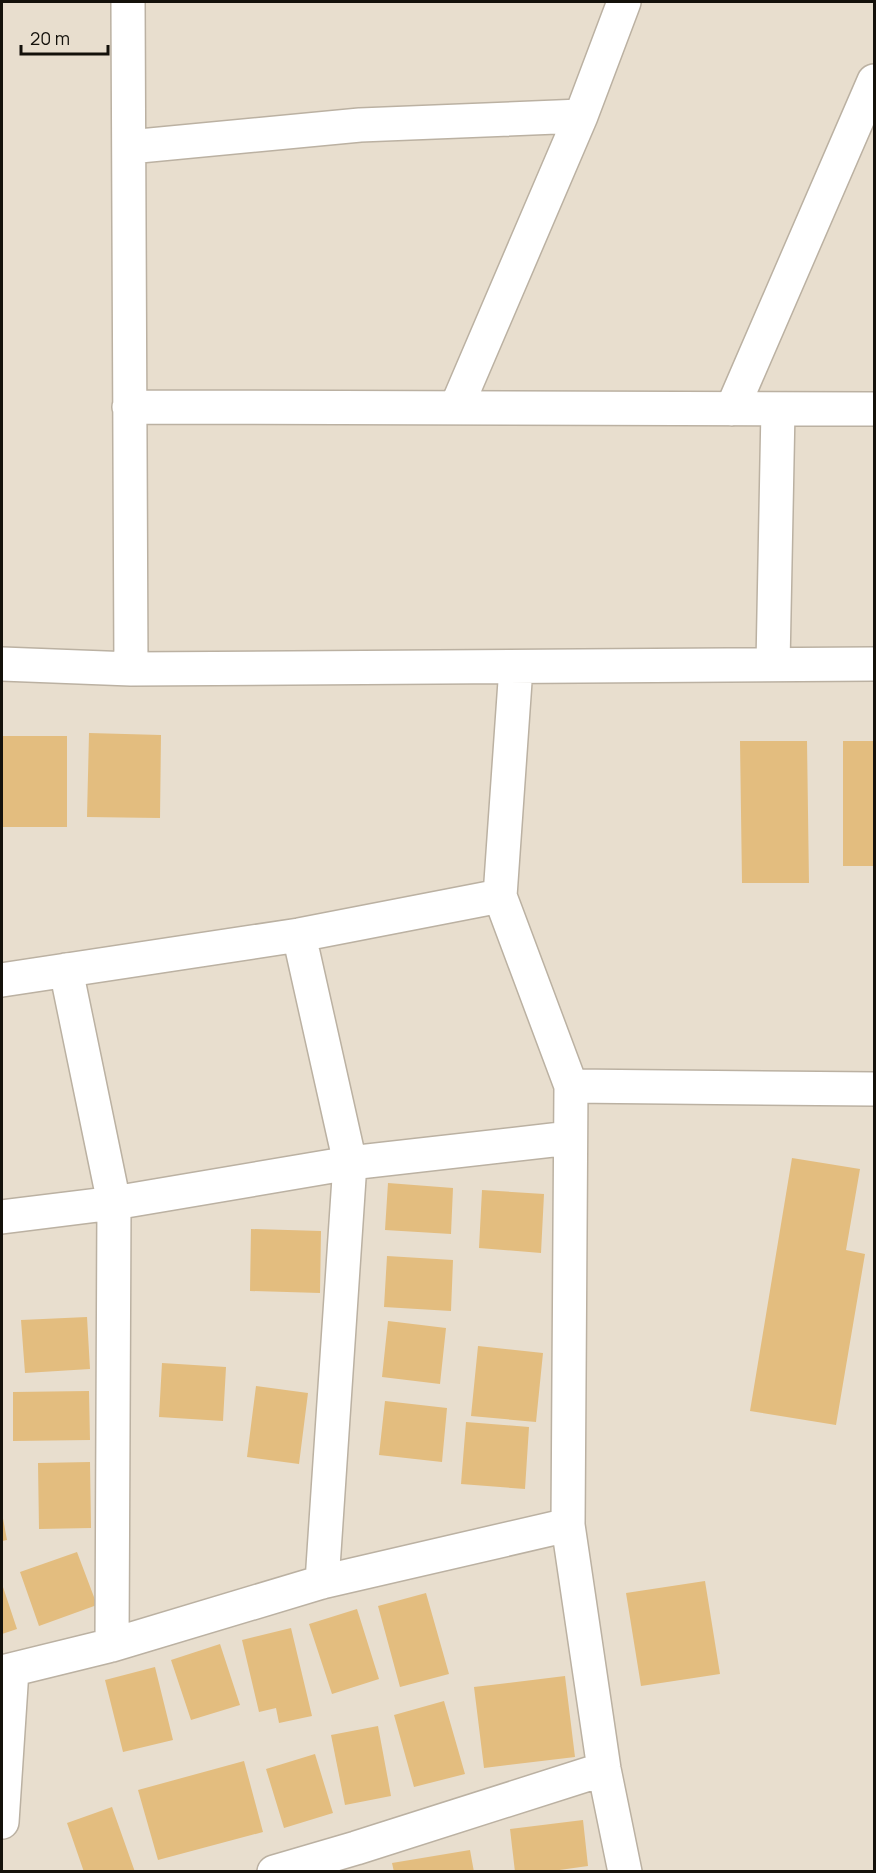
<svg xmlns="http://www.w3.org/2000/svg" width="876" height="1873" font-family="Manrope,sans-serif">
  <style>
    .building { fill: #e3bd7f }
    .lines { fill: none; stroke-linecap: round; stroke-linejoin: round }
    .minor-casing { stroke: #bbb1a2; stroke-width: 36 }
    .minor { stroke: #fff; stroke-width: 33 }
  </style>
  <rect width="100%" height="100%" fill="#e8dece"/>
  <path class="building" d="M89,733L161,735L160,818L87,817Z
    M2,736H67V827H2Z
    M740,741H807L809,883H742Z
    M843,741H874V866H843Z
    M792,1158L860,1169L846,1250L865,1254L836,1425L750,1411Z
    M388,1183L453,1188L451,1234L385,1230Z
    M482,1190L544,1194L541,1253L479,1248Z
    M251,1229L321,1231L320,1293L250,1291Z
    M387,1256L453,1260L451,1311L384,1307Z
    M87,1317L90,1369L25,1373L21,1320Z
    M388,1321L446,1328L440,1384L382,1377Z
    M478,1346L543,1353L536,1422L471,1416Z
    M162,1363L226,1367L223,1421L159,1417Z
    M256,1386L308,1393L299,1464L247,1457Z
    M89,1391L90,1440L13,1441V1392Z
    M385,1401L447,1408L442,1462L379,1455Z
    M466,1422L529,1427L525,1489L461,1484Z
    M90,1462L91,1528L39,1529L38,1463Z
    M2,1513L7,1540L2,1541Z
    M77,1552L97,1605L39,1626L20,1572Z
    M705,1581L720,1674L641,1686L626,1593Z
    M2,1584L17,1629L2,1634Z
    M426,1593L449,1674L400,1687L378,1606Z
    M357,1609L379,1679L332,1694L309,1624Z
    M291,1628L312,1716L279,1723L276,1708L259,1712L242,1640Z
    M220,1644L240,1705L191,1720L171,1660Z
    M155,1667L173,1740L123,1752L105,1680Z
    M565,1676L575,1757L484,1768L474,1687Z
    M444,1701L465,1774L414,1787L394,1715Z
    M378,1726L391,1796L345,1805L331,1735Z
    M315,1754L333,1813L284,1828L266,1769Z
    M244,1761L263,1832L158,1860L138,1790Z
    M112,1807L135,1872H84L67,1823Z
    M583,1820L588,1866L545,1872H515L510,1829Z
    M470,1850L474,1872H394L392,1863Z"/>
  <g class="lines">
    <defs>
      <path id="minor" d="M128,2L131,669
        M129,147L360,125L581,116
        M129,407L874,409
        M456,408L581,116L624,2
        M732,409L874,81
        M2,664L131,669L874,664
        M773,664L778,409
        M516,667L500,896L571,1086L568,1525L604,1769L625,1872
        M299,935L350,1163L322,1582
        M66,970L114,1203L112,1645
        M2,980L299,935L500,896
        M571,1086L874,1089
        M2,1217L114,1203L350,1163L570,1138
        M2,1672L112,1645L322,1582L568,1525
        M2,1822L12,1670
        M274,1872L356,1848L604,1769"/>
    </defs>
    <use href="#minor" class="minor-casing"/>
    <use href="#minor" class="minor"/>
  </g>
  <rect width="876" height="1873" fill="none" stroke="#14110b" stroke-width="6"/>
  <path d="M21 45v9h87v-9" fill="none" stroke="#14110b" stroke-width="3"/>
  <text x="30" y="45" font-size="18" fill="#14110b" stroke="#e8dece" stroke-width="4.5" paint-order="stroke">20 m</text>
</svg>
